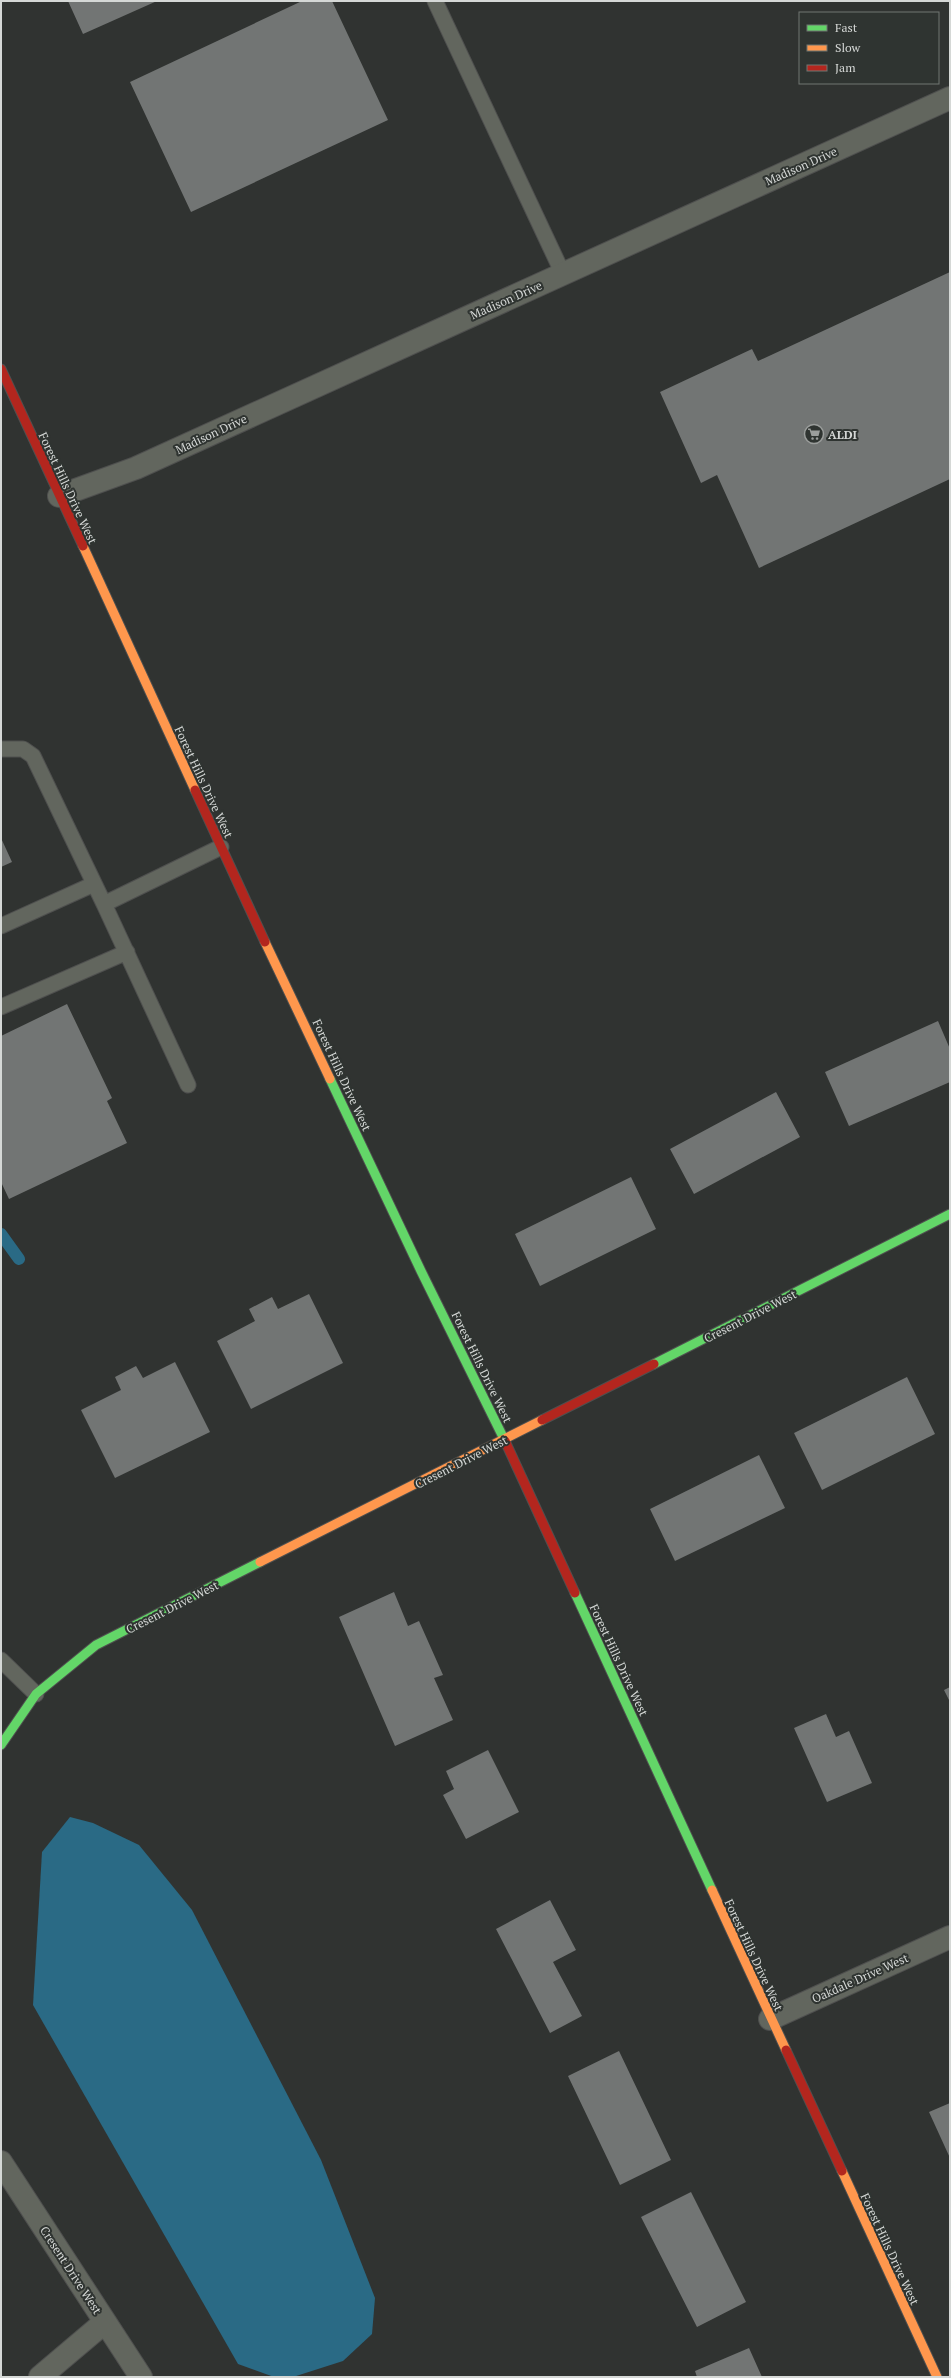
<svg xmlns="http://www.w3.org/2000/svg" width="951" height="2378" font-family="'PT Serif',serif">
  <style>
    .water { fill: #2a6a85 }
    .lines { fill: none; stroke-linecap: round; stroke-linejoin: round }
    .stream { stroke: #2a6a85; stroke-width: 12 }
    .building { fill: #727574 }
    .lane-casing { stroke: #4f504f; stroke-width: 17 }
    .street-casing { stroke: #4f504f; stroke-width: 24 }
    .fast-casing { stroke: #4f504f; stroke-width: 11 }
    .slow-casing { stroke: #4f504f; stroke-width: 11 }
    .jam-casing { stroke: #4f504f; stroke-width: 11 }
    .lane { stroke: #62665e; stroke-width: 15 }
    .street { stroke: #62665e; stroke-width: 22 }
    .fast { stroke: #63d668; stroke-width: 9 }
    .slow { stroke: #ff974d; stroke-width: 9 }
    .jam { stroke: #b3261e; stroke-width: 9 }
    .labels { text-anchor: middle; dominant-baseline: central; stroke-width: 4; stroke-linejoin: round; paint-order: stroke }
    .street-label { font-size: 12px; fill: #d5d8d6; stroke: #2f3431 }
    .poi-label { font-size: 12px; font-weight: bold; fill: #d5d8d6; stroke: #2f3431; text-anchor: start }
  </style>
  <rect width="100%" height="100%" fill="#303331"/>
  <path class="water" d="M70,1817L93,1823L139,1845L192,1910L321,2160L375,2298L372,2334L343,2361L293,2377H274L238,2364L33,2005L42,1852Z"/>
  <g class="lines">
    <path class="stream" d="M1,1234L19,1259"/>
  </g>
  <path class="building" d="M68,1H157L83,34Z
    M302,1H332L388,120L191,212L130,82Z
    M950,272V479L759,568L717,475L701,483L660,392L752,349L758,361Z
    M1,838L12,862L1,867Z
    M67,1004L112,1098L107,1101L127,1143L9,1199L1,1182V1036Z
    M938,1021L950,1049V1082L849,1126L825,1072Z
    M776,1092L800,1137L694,1194L670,1149Z
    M631,1177L656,1229L540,1286L515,1234Z
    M309,1294L343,1363L251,1409L217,1341L255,1321L249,1309L272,1297L278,1309Z
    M175,1362L210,1432L115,1478L81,1410L121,1390L115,1377L136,1366L143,1378Z
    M907,1377L935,1434L822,1490L794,1433Z
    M759,1455L785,1508L675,1561L650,1509Z
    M394,1592L408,1626L419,1621L443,1675L434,1678L453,1720L395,1746L339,1617Z
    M950,1687V1702L944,1690Z
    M826,1714L836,1737L849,1731L872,1783L827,1802L794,1728Z
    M488,1750L519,1812L466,1839L443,1795L454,1789L446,1771Z
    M550,1900L576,1950L553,1962L582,2016L550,2033L496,1929Z
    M619,2051L671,2160L620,2185L568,2076Z
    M950,2103V2158L929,2112Z
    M691,2192L746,2302L697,2327L641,2217Z
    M749,2348L762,2377H697L695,2371Z"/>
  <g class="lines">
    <defs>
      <path id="lane" d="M435,1L563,274
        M1,749H23L33,756L104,904L221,847
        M104,904L188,1085
        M1,926L94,884
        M1,1007L127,952
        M1,1660L36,1694"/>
      <path id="street" d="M59,496L136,468L950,98
        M770,2019L950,1937
        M1,2162L141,2377
        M40,2377L105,2322"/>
      <path id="fast" d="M330,1079L421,1271L505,1441
        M654,1364L950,1214
        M575,1593L712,1890
        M1,1745L36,1694L96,1645L260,1562"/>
      <path id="slow" d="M83,546L195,790
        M265,942L330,1079
        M260,1562L542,1420
        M712,1890L786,2050
        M842,2171L937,2377"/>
      <path id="jam" d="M1,369L83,546
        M195,790L265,942
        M542,1420L654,1364
        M505,1441L575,1593
        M786,2050L842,2171"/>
    </defs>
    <use href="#lane" class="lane-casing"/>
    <use href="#street" class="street-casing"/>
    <use href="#fast" class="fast-casing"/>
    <use href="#slow" class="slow-casing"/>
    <use href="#jam" class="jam-casing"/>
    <use href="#lane" class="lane"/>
    <use href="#street" class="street"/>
    <use href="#fast" class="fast"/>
    <use href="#slow" class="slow"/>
    <use href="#jam" class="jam"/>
  </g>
  <defs>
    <symbol id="supermarket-ring" viewBox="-11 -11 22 22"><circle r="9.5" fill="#2f3431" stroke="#9b9e9c" stroke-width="1.5"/><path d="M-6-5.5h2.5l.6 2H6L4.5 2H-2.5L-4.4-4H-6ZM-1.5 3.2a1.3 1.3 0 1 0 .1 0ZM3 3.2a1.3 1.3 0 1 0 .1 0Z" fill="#9b9e9c"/></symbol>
  </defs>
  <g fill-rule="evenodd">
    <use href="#supermarket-ring" x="803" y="423" width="22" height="22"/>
  </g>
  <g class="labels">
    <g class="street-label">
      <text transform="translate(801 166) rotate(-24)">Madison Drive</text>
      <text transform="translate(506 300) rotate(-24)">Madison Drive</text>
      <text transform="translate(211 434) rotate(-25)">Madison Drive</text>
      <text transform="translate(68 488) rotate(65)">Forest Hills Drive West</text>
      <text transform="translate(204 782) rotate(65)">Forest Hills Drive West</text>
      <text transform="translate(342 1075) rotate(65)">Forest Hills Drive West</text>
      <text transform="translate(750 1316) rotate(-27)">Cresent Drive West</text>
      <text transform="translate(482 1367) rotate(64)">Forest Hills Drive West</text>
      <text transform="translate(461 1462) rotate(-27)">Cresent Drive West</text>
      <text transform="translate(172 1607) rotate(-27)">Cresent Drive West</text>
      <text transform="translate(619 1660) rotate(65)">Forest Hills Drive West</text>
      <text transform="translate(754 1955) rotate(65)">Forest Hills Drive West</text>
      <text transform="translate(860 1978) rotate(-24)">Oakdale Drive West</text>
      <text transform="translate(890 2249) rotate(65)">Forest Hills Drive West</text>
      <text transform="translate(71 2270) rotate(57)">Cresent Drive West</text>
    </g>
    <g class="poi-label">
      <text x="828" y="434">ALDI</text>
    </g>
  </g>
  <rect width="951" height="2378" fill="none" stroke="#d5d8d6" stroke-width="4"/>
  <rect x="799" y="12" width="140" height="72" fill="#2f3431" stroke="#717673"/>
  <rect x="807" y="25" width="20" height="6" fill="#63d668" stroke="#717673"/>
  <text x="835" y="32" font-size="12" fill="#d5d8d6">Fast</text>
  <rect x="807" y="45" width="20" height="6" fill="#ff974d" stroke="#717673"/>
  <text x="835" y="52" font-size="12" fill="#d5d8d6">Slow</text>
  <rect x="807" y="65" width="20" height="6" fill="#b3261e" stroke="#717673"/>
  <text x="835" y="72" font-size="12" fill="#d5d8d6">Jam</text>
</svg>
